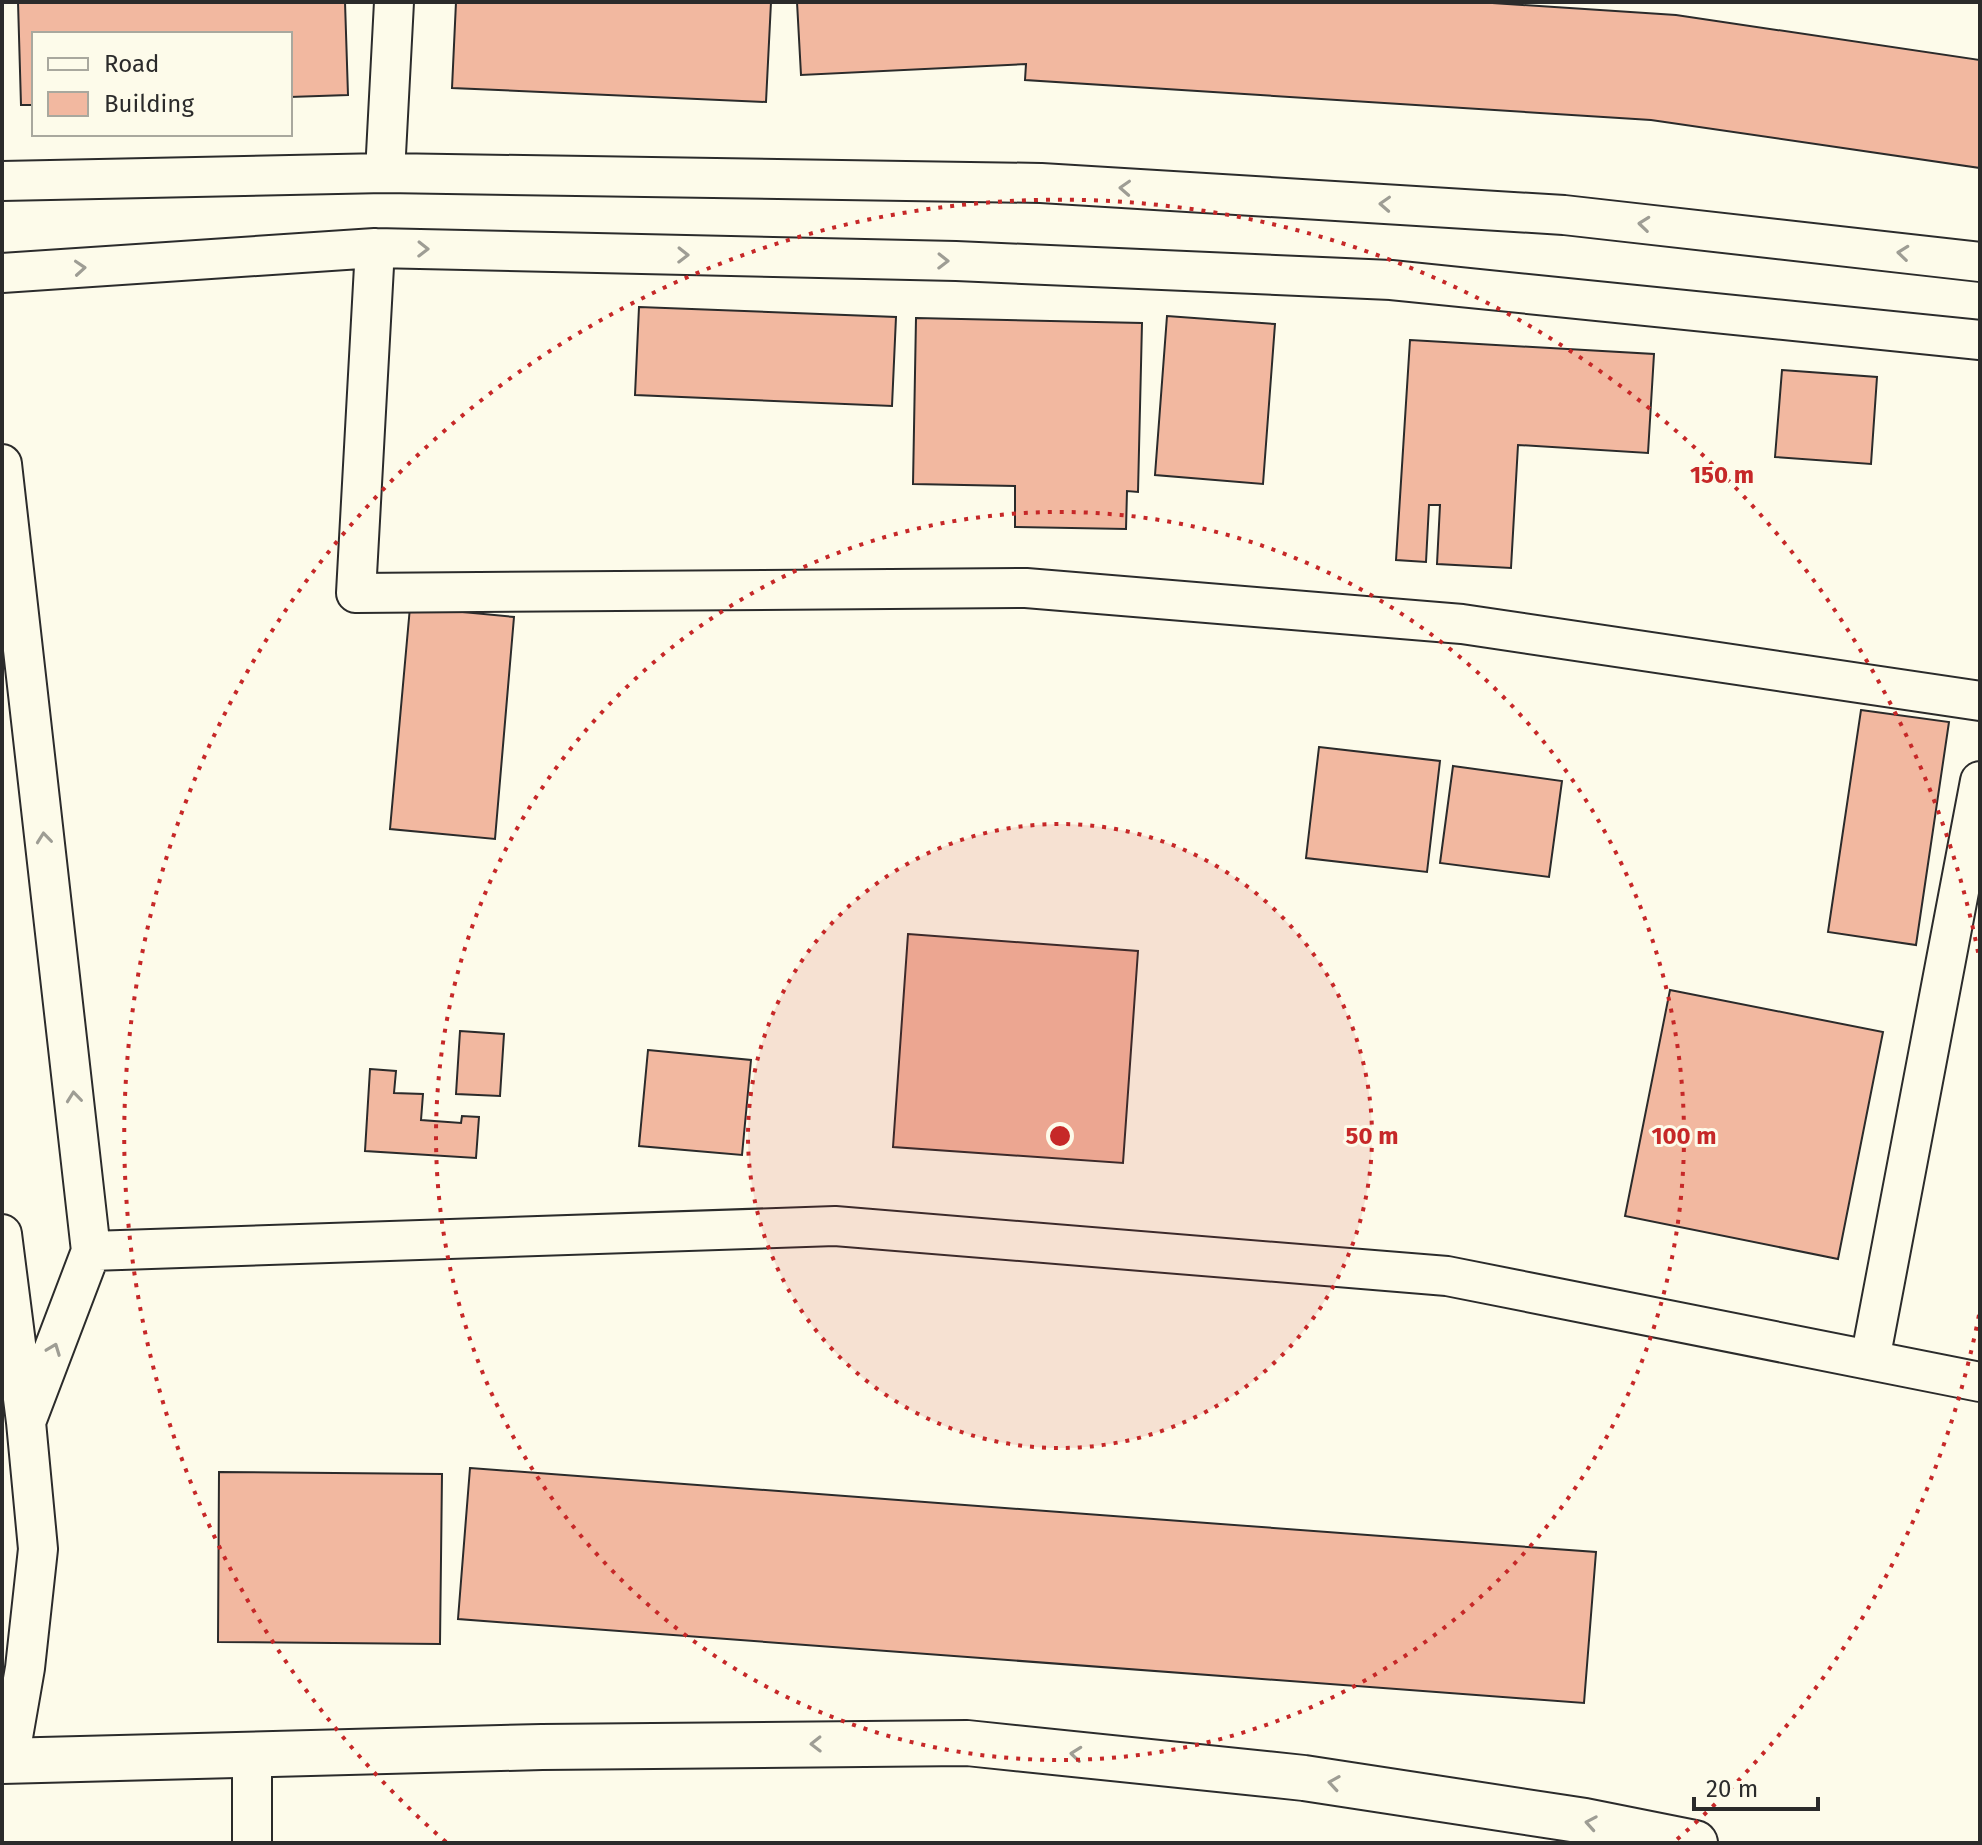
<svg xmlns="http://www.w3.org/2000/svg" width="1982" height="1845" font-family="'Fira Sans',sans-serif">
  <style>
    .building { fill: #f2b8a0; stroke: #2b2b2b; stroke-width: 2 }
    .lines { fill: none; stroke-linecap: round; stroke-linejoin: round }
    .minor-casing { stroke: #2b2b2b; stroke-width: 42 }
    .secondary-casing { stroke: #2b2b2b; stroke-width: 48 }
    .minor { stroke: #fdfbea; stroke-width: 38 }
    .secondary { stroke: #fdfbea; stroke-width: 44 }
    .oneway { stroke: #9e9d94 }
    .ring { fill: none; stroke: #c62828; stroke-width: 4; stroke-dasharray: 4 8 }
    .centre { fill: #c62828; stroke: #fdfbea; stroke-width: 4 }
    .ring-label { font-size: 24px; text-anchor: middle; font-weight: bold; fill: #c62828; stroke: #fdfbea; stroke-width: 6; stroke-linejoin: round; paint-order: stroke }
  </style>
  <rect width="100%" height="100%" fill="#fdfbea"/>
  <path class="building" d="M18,2H345L348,95L290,97V34H34V105H21Z
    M456,2H771L766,102L452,88Z
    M797,2H1477L1676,15L1980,60V168L1651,120L1025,80L1026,64L801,75Z
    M639,307L896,317L892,406L635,395Z
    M1167,316L1275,324L1263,484L1155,475Z
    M916,318L1142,323L1138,492L1127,491L1126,529L1015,527V486L913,484Z
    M1410,340L1654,354L1648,453L1518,445L1511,568L1437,564L1440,505H1429L1426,562L1396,560Z
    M1782,370L1877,377L1871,464L1775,457Z
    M410,607L514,617L495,839L390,829Z
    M1861,710L1949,722L1916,945L1828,932Z
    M1319,747L1440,761L1427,872L1306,858Z
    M1453,766L1562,781L1549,877L1440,863Z
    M908,934L1138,951L1123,1163L893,1147Z
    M1670,990L1883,1032L1838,1259L1625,1216Z
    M460,1031L504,1034L500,1096L456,1094Z
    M648,1050L751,1060L742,1155L639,1146Z
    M370,1069L396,1071L394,1093L423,1094L421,1120L461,1123L462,1116L479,1117L476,1158L365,1151Z
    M470,1468L1596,1552L1584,1703L458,1619Z
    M219,1472L442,1474L440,1644L218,1642Z"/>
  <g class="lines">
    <defs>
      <path id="minor" d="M385,173L394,2
        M2,181L385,173L1041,183L1564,215L1980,262
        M375,248L356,593L1026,588L1462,624L1980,701
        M2,273L375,248L956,261L1391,280L1980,340
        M2,464L91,1251L26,1422
        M2,1234L26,1422L38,1549L25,1668L9,1760
        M91,1251L835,1226L1447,1276L1980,1382
        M1870,1360L1980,781
        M252,1843V1754"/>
      <path id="secondary" d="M2,1761L542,1747L967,1743L1304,1778L1585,1821L1695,1843"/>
    </defs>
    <use href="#minor" class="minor-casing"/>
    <use href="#secondary" class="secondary-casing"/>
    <use href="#minor" class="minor"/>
    <use href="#secondary" class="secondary"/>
  </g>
  <defs><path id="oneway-chevron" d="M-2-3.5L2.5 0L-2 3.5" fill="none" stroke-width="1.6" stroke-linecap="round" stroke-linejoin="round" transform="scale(2)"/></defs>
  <g class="oneway">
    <use href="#oneway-chevron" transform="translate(1125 188) rotate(-177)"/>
    <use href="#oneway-chevron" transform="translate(1385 204) rotate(-177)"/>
    <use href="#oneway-chevron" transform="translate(1644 224) rotate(-174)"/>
    <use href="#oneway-chevron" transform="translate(423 249) rotate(1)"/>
    <use href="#oneway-chevron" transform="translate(1903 253) rotate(-174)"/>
    <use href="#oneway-chevron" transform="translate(683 255) rotate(1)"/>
    <use href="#oneway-chevron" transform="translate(943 261) rotate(1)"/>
    <use href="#oneway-chevron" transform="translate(80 268) rotate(-4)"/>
    <use href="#oneway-chevron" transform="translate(44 838) rotate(-96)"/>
    <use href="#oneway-chevron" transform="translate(74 1097) rotate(-96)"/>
    <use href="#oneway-chevron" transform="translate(54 1349) rotate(-69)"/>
    <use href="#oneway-chevron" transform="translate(816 1744) rotate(179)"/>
    <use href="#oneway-chevron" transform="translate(1076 1754) rotate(-174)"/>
    <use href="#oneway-chevron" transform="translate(1334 1783) rotate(-171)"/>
    <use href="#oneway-chevron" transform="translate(1591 1823) rotate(-170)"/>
  </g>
  <circle cx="1060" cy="1136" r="312" fill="#c62828" fill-opacity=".12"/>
  <g class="ring">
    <circle cx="1060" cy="1136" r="312"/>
    <circle cx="1060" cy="1136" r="624"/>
    <path d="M1979 1315A936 936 0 0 1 1674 1842M446 1842A936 936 0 1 1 1979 957"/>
  </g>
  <circle cx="1060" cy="1136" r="12" class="centre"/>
  <g class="ring-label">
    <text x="1722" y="483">150 m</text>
    <text x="1372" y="1144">50 m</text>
    <text x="1684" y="1144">100 m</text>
  </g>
  <rect width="1982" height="1845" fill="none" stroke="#2b2b2b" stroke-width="8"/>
  <rect x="32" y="32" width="260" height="104" fill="#fdfbea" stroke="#a9a89e" stroke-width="2"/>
  <rect x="48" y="58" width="40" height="12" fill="#fdfbea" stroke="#a9a89e" stroke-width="2"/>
  <text x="104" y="72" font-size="24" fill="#2b2b2b">Road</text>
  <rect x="48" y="92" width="40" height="24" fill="#f2b8a0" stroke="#a9a89e" stroke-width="2"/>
  <text x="104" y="112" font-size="24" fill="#2b2b2b">Building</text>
  <path d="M1694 1797v12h124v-12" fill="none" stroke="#2b2b2b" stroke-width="4"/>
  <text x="1706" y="1797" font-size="24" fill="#2b2b2b" stroke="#fdfbea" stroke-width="6" paint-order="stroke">20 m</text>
</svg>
